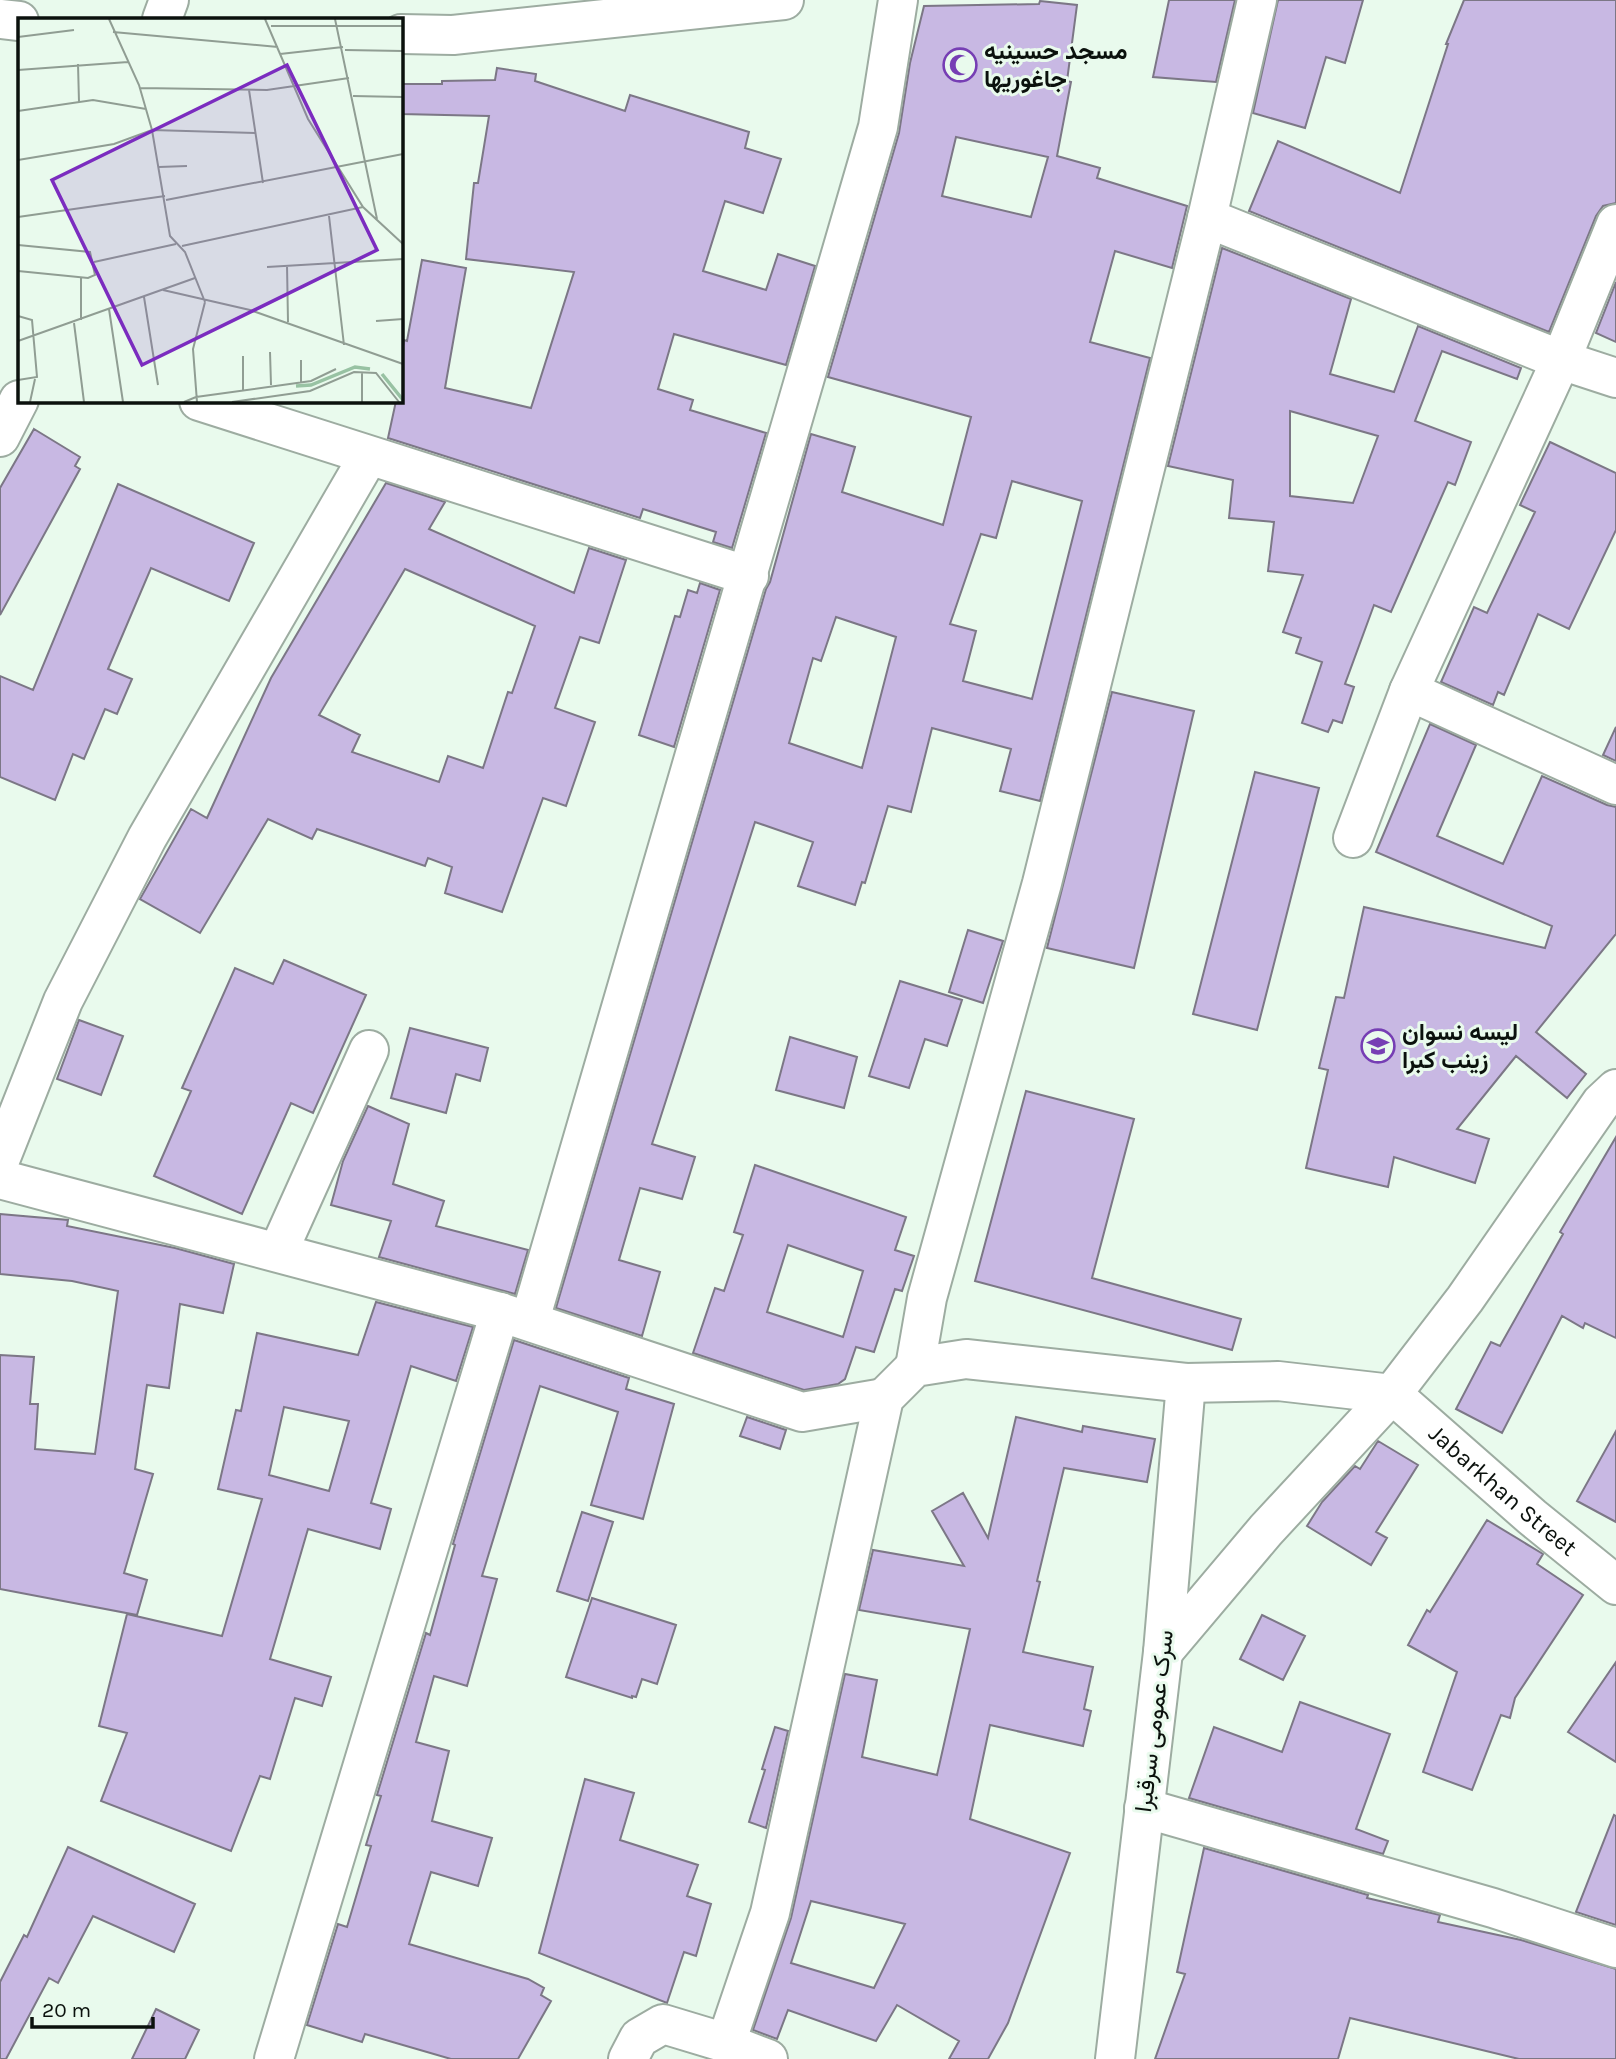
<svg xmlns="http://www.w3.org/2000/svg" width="1616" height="2059" font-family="Karla,Vazirmatn,sans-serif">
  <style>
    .building { fill: #c8b8e3; stroke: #7c7786; stroke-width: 2; fill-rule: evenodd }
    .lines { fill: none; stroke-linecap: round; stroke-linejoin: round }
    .minor-casing { stroke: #9daca1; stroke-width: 42 }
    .minor { stroke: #fff; stroke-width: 38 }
    .labels { text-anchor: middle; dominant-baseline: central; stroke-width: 6; stroke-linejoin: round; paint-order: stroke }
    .poi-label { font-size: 24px; font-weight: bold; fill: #0b110d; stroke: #e9faed; text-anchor: start }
    .street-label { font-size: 24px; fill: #0b110d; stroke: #e9faed }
    .inset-river { fill: none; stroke: #98c2a3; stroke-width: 3.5 }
    .inset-road { fill: none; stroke: #909d93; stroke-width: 2 }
    .view { fill: #7b2cbf; fill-opacity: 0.15; stroke: #7b2cbf; stroke-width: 3.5 }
    .inset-edge { fill: none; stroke: #0b110d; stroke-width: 3.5 }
  </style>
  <rect width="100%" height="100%" fill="#e9faed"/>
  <path class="building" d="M1169,0H1235L1216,82L1153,77Z
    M1278,0H1363L1345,63L1326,57L1305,128L1253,113Z
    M1464,0H1616V203L1603,206L1596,216L1549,332L1249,211L1278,141L1400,193L1448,44H1446Z
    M1040,1L1077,5L1067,81L1071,82L1057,156L1100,168L1097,178L1187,206L1172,268L1115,251L1090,342L1150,358L1040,801L1000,791L1011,749L932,728L911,812L888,806L865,883L862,882L855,905L798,886L813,842L755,822L652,1144L695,1157L682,1199L640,1188L619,1260L660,1272L642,1336L556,1308L766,589L770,582L811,434L855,447L842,492L943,525L971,417L828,377L899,133L910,63L924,6L1039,4ZM956,137L1048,157L1031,217L942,196ZM1012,481L1082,501L1032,699L963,681L976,631L950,624L981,534L996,538ZM836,617L896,637L862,768L789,743L813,658L821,661Z
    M497,68L536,74L535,81L625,111L630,95L749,132L745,148L781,159L763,213L725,201L703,271L766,290L778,254L815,266L786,365L674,334L658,389L693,400L690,410L766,433L732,548L713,542L716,532L643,509L640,518L388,438L396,401H401V358L404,340L407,341L422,260L466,268L445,388L531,408L574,272L466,259L474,183H478L489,116L401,114V84H442V81L495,80Z
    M1222,248L1351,299L1330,374L1394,392L1418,326L1521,368L1517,379L1442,351L1415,421L1471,442L1455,485L1448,482L1391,612L1374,605L1345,684L1354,687L1342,723L1333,720L1328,732L1302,723L1322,662L1296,653L1301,638L1283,632L1303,575L1268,571L1274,522L1229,518L1233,480L1168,466ZM1290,411L1378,436L1353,503L1290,496Z
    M1616,282V342L1596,333Z
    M34,429L80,457L75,466L80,469L0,615V488Z
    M1550,442L1616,473V530L1569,629L1538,614L1504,695L1498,692L1493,705L1441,682L1474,607L1487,613L1535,512L1520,505Z
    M386,483L445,502L429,529L574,593L589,548L626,560L599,643L580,637L555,708L595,722L566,806L543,798L502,912L445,893L452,867L428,858L425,866L317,829L312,839L268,819L200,933L140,899L191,809L207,818L271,678ZM405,569L535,626L512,693L508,692L483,768L448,756L439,782L352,752L360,735L319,715Z
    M118,484L254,543L229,601L151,568L108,669L132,679L117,714L105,709L84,759L73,754L55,800L0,777V676L33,690Z
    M700,583L720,590L674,747L639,735L675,616L680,617L688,590L697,593Z
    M1112,692L1194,711L1134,968L1047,948Z
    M1430,724L1476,745L1437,836L1503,864L1542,776L1607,805L1616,807V934L1536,1032L1586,1074L1567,1098L1516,1056L1457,1129L1489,1139L1475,1183L1394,1157L1388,1187L1306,1168L1328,1070L1319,1068L1336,997L1344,998L1364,907L1545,948L1552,926L1376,852Z
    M1616,727V761L1603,755Z
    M1255,772L1319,788L1257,1030L1193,1014Z
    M968,930L1003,941L983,1003L949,992Z
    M284,960L366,995L313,1113L291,1103L242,1214L154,1176L191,1091L182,1088L235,968L273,984Z
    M900,981L962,1000L947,1046L925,1039L909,1088L869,1076Z
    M79,1020L123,1036L101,1095L57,1079Z
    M410,1028L488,1048L480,1081L456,1074L446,1113L391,1098Z
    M790,1037L857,1057L844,1108L776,1090Z
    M1026,1091L1134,1119L1092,1278L1241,1319L1232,1350L975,1281Z
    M368,1106L409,1124L393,1184L444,1201L436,1226L528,1250L515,1294L379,1257L391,1221L331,1205L343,1161Z
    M1616,1137V1338L1585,1323L1583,1328L1562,1316L1502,1433L1456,1409L1491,1342L1500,1346L1563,1234L1560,1232Z
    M755,1165L906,1217L895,1250L914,1256L902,1291L895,1289L874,1352L856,1347L845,1379L838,1384L804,1390L693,1353L715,1288L724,1291L743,1235L734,1232ZM788,1245L863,1271L843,1337L767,1312Z
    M0,1214L68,1220L67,1226L175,1248L234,1264L223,1313L180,1304L169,1388L147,1385L135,1469L153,1474L124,1573L147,1580L137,1615L0,1589V1355L34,1357L30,1404H38L35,1449L95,1454L118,1291L72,1281L0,1274Z
    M376,1302L473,1327L456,1381L411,1366L371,1503L391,1509L380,1549L308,1529L270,1659L331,1677L322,1706L295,1698L270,1779L260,1776L231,1851L101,1801L127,1733L99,1726L127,1614L222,1636L262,1499L218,1489L236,1410L241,1411L257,1333L358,1355ZM284,1407L349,1421L329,1491L269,1475Z
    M514,1340L629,1378L626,1389L674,1404L643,1519L591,1505L618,1412L540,1386L482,1576L497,1579L467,1686L434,1676L416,1742L449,1751L432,1821L492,1838L478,1886L431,1872L409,1944L528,1979L544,1988L541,1995L551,2001L518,2059H451L365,2034L362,2042L307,2025L338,1924L347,1927L371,1846L366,1845L381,1796L377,1795L426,1633L430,1635L455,1545L453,1544Z
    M747,1417L786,1430L780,1449L740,1436Z
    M1016,1417L1082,1432L1083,1426L1155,1439L1147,1482L1064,1468L1037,1581L1040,1582L1023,1652L1093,1667L1084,1709L1091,1711L1083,1746L990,1725L970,1819L1070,1853L1008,2023L988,2059H949L959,2041L897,2005L876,2041L788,2010L777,2039L753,2030L791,1918L845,1674L877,1680L862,1757L937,1775L970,1629L859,1610L873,1550L964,1566L932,1511L963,1493L988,1538ZM811,1901L905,1924L874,1988L791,1963Z
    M1616,1431V1522L1577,1501Z
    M1378,1441L1418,1465L1376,1532L1387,1538L1371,1565L1307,1526L1322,1502L1355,1466L1360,1469Z
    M582,1512L613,1522L588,1601L557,1591Z
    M1487,1520L1543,1554L1537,1564L1583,1595L1515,1698L1510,1718L1501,1715L1472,1790L1423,1772L1457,1672L1408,1645L1427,1610L1430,1612Z
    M592,1598L676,1625L657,1684L642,1679L636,1697L632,1696V1698L566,1677Z
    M1262,1615L1305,1636L1283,1680L1240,1659Z
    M1616,1662V1762L1568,1732Z
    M1300,1702L1390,1734L1356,1829L1388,1841L1383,1854L1189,1798L1214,1727L1282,1752Z
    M775,1727L788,1731L766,1828L749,1822L765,1770L762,1769Z
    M585,1779L634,1793L620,1840L698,1865L687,1896L711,1904L696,1956L684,1952L667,2003L539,1953Z
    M1614,1815L1616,1816V1925L1576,1912Z
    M68,1847L195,1904L174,1952L93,1916L58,1983L49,1978L6,2059H0V1982L24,1935L27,1937Z
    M1204,1848L1368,1895L1367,1898L1440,1915L1438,1922L1521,1940L1616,1969V2059H1519L1350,2018L1338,2059H1155L1185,1974L1177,1972Z
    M156,2009L199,2030L185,2059H132Z"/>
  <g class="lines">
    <defs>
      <g id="minor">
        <path d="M0,19L19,21"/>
        <path d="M162,19L169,0"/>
        <path d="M401,34L453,35L784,0"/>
        <path d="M1207,218L1561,360L1616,378"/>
        <path d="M199,401L749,576"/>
        <path d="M0,437L19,400"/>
        <path d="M1409,691L1616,785"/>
        <path d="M1353,838L1409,691L1561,360L1616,224"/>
        <path d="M0,1160L63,1001L147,838L368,457"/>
        <path d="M0,1179L500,1312L802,1412L884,1398"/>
        <path d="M278,1252L369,1050"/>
        <path d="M530,1320L878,127L898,0"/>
        <path d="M915,1367L927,1298L1042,883L1207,218L1257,0"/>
        <path id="s1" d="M1392,1394L1532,1517L1616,1585"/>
        <path d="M1163,1652L1266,1530L1392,1394L1465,1299L1601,1103L1616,1089"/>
        <path d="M1144,1808L1493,1908L1616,1948"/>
        <path d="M726,2043L770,1913L884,1398L915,1367L966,1359L1186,1383L1278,1381L1392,1394"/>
        <path d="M274,2059L500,1312"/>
        <path d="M628,2059L639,2038L663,2024L726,2043L768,2059"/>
        <path d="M1115,2059L1163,1652L1186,1383"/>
      </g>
    </defs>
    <use href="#minor" class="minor-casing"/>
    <use href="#minor" class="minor"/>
  </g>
  <defs>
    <symbol id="mosque-ring" viewBox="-11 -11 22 22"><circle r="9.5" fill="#e9faed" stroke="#763eb4" stroke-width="1.5"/><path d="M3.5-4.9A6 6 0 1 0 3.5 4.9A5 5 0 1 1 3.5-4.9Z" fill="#763eb4"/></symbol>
    <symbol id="school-ring" viewBox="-11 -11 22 22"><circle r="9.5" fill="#e9faed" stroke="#763eb4" stroke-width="1.5"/><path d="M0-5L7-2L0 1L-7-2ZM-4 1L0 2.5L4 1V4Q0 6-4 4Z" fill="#763eb4"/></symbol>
  </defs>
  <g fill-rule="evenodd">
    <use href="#mosque-ring" x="941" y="46" width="38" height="38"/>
    <use href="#school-ring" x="1359" y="1027" width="38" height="38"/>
  </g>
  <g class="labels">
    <g class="poi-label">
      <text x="984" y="51">مسجد حسینیه<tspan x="984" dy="28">جاغوریها</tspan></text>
      <text x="1402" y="1032">لیسه نسوان<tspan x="1402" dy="28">زینب کبرا</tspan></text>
    </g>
    <g class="street-label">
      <text stroke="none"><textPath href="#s1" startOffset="147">Jabarkhan Street</textPath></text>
      <text transform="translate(1154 1721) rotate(-83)">سرک عمومی سرقبرا</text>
    </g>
  </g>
  <g transform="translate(18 18)">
    <rect width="385" height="385" fill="#e9faed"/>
    <path class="inset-river" d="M364,356L385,382M278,368L293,367L337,349L352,351"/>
    <path class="inset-road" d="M91,1L121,67L134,112L152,218L167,234L187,284M247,1L290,101L345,189L385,226M317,1L359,201M253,8H385M95,14L260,29M0,19L56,12M327,32L385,33M262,36L325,29M60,46L61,84M0,52L110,44M122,70L249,72L331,60M231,72L245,165M335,78L385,79M0,93L75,82L128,91M0,142L96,126L134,112L237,115M141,149L169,148M148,182L385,136M311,198L326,327M0,199L147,178M0,227L72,234L77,257L70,260L0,253M164,228L345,189M76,244L158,226M269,247L270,304M249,249L385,241M63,260V302M145,272L232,292L385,346M126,279L140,367M91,291L105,384M0,298L14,302L19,359L0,362M358,303L385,301M56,305L66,384M0,323L177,260M252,334L253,367M344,355V384M283,364V342M225,373V338M12,384L17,361M166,384L178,379L293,363L318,351M179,384L175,331L187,284M214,384L292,373L336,354L358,355L381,384"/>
    <path class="view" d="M269,47L359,232L124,347L34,162Z"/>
    <rect width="385" height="385" class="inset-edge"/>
  </g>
  <path d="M32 2017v10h121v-10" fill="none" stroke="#0b110d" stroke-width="3.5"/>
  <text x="42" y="2017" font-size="21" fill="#0b110d" stroke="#e9faed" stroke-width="5" paint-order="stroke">20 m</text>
</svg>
